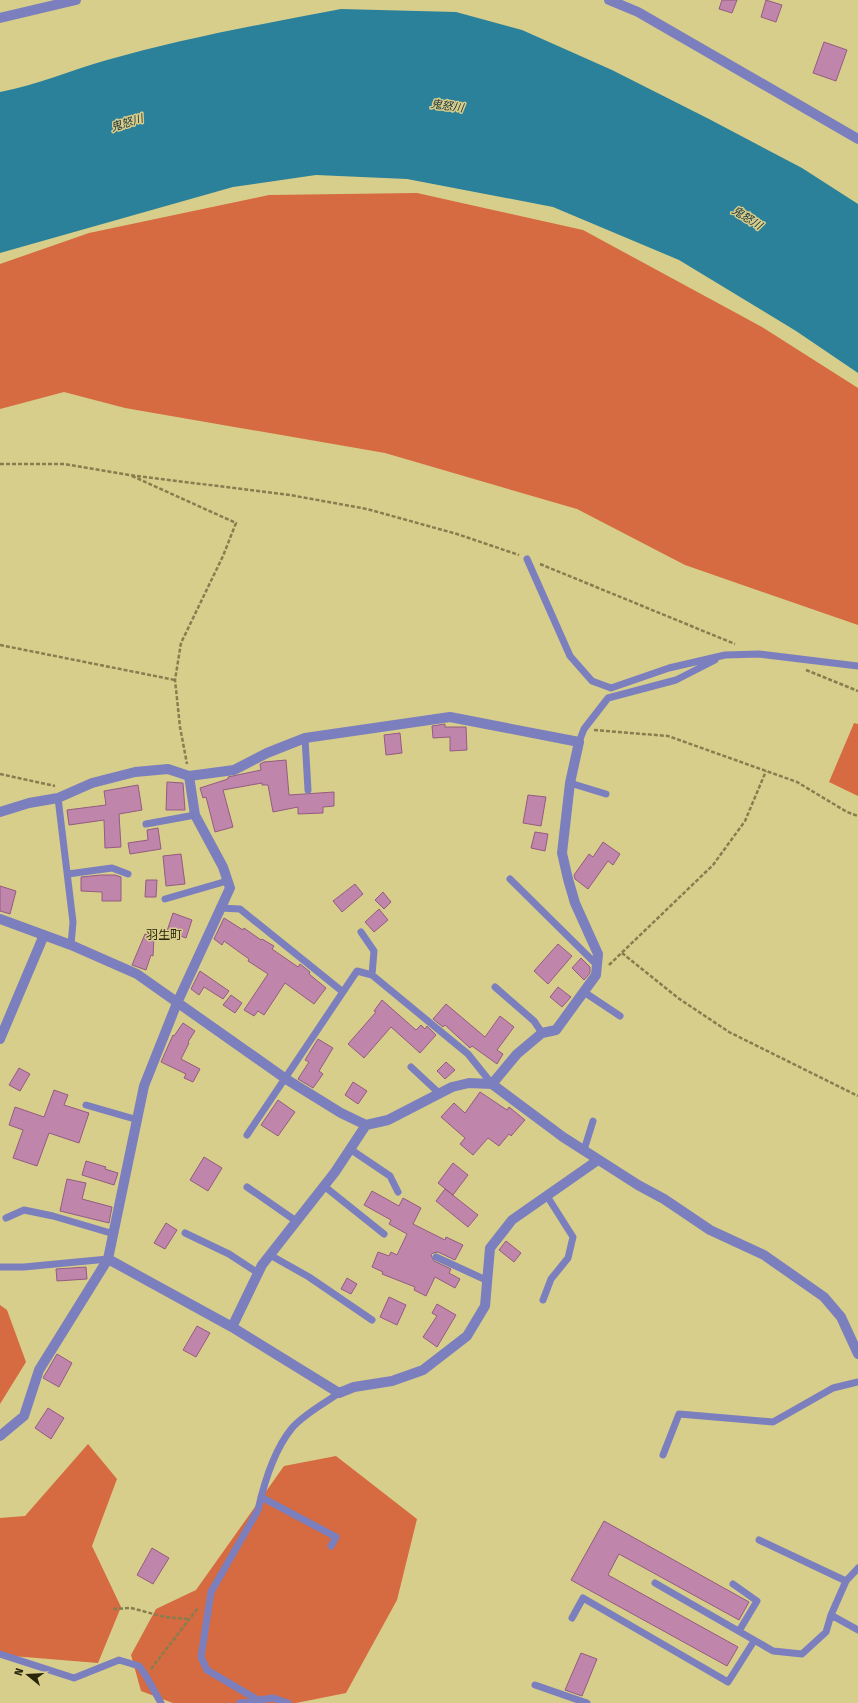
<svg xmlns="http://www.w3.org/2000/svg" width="858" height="1703" font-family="'Fira Sans','Noto Sans JP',sans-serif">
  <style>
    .forest { fill: #d66a40 }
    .water { fill: #2b819a }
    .building { fill: #bf85aa; stroke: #935c80 }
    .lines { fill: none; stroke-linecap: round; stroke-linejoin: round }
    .path { stroke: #867e4f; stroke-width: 2.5; stroke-dasharray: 4 2; stroke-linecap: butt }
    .lane { stroke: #7c7fbd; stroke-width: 7 }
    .street { stroke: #7c7fbd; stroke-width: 10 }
    .labels { text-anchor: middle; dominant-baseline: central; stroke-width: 3; stroke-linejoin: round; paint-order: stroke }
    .water-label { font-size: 11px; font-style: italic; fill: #17323a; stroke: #d8ce8c }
    .quarter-label { font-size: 12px; fill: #282409; stroke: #d8ce8c }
  </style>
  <rect width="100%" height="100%" fill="#d8ce8c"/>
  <path class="forest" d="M417,193L583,230L762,327L858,388V625L685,565L577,509L385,453L125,408L64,392L0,409V264L89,233L269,195Z
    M854,723L858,724V796L829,782Z
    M0,1305L7,1310L26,1362L0,1404Z
    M88,1444L117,1479L92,1546L121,1607L98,1663L0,1655V1518L25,1516Z
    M336,1456L417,1519L397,1600L346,1693L296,1703H173L141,1691L131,1655L156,1609L196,1590L284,1466Z"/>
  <path class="water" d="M341,9L456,12L522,30L612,70L709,119L802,168L858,204V373L796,331L679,260L553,207L407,179L316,175L233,187L0,253V92C37,85 71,70 107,60C184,38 262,24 341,9Z"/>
  <path class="building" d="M722,0H737L732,13L719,9Z
    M766,0L782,5L776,22L761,17Z
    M824,42L847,50L836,81L813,73Z
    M445,724V727H466L467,750L450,751V737L433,738L432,726Z
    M400,733L402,753L386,755L384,735Z
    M286,760L289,795L334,792V806L323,807V813L298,814V807L273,812L268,785H262V783L223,790L233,827L215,832L206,797L203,798L200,788L228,779V777L261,770L260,764L264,762Z
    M167,782L183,783L185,810H166Z
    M138,785L142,810L119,814L121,847L105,848L104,820L69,825L67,810L106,805L104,791Z
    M528,795L546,797L541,826L523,823Z
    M158,828L161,849L130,854L128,843L148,840L147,830Z
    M535,832L548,834L545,851L531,848Z
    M603,842L620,854L613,865L608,861L588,889L575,879L574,875L589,854L593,857Z
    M181,854L185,884L166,886L163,856Z
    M101,875H115L121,877V901H102V892L81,891V877Z
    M146,880H157L156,897H145Z
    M355,884L363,894L342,912L333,901Z
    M0,886L16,891L10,914L0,911Z
    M383,892L391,902L384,909L375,900Z
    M379,909L388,920L374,932L365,922Z
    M173,913L192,920L186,938L167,931Z
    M224,918L243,930L244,928L261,940L262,939L274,946L272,949L298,967L300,964L310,972L309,974L326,988L314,1004L285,983L264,1015L258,1011L254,1016L244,1010L268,974L248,961L249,959L224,941L222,945L214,939Z
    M145,934L154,937L153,956L151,955L146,970L132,965Z
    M558,944L572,956L548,984L534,971Z
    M581,958L590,967V973L584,980L572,968Z
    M200,971L229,991L223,999L204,987L199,995L191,989Z
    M558,987L571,997L562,1007L550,997Z
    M231,995L242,1003L235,1013L223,1005Z
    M382,1000L416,1030L421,1025L425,1029L427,1026L436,1035L420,1053L391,1027L364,1058L348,1044L376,1012L374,1011Z
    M446,1004L485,1037L500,1016L514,1027L497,1050L503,1054L497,1064L472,1046L470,1048L445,1025L443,1027L433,1019Z
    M183,1023L195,1031L188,1042L189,1043L181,1059L200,1069L193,1082L184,1078L186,1074L161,1062L173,1035L174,1036Z
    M318,1039L333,1048L319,1071L323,1074L313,1088L298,1079L309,1062L305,1060Z
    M446,1062L455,1070L445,1079L437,1071Z
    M19,1068L30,1074L20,1091L9,1085Z
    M353,1082L367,1091L358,1104L345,1095Z
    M54,1090L68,1095L64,1105L89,1113L79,1143L49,1133L37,1166L13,1158L23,1130L9,1125L15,1107L44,1117Z
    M480,1092L507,1110L509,1107L525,1120L511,1136L509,1134L499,1146L488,1138L473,1155L460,1144L465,1138L441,1117L454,1103L465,1113Z
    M278,1100L295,1112L278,1136L261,1125Z
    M204,1157L222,1168L208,1191L190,1180Z
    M86,1161L106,1167L105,1169L118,1173L114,1185L82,1175Z
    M453,1163L468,1175L453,1195L438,1183Z
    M67,1179L86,1183L82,1199L112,1207L109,1223L60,1211Z
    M445,1189L478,1215L468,1227L436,1201Z
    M372,1191L399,1206L403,1198L421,1208L413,1224L445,1240L446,1237L463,1245L455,1260L438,1252L433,1253L431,1255L434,1261L451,1269L449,1273L460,1279L455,1288L435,1277L426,1296L414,1290L415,1287L382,1274L383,1272L372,1267L378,1252L389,1256L391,1252L397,1255L407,1234L389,1224L391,1220L364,1205Z
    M166,1223L177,1230L165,1249L154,1243Z
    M506,1241L521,1253L514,1262L499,1250Z
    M86,1267L87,1279L57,1281L56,1269Z
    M347,1278L357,1284L351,1294L341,1289Z
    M389,1297L406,1305L397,1325L380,1317Z
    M437,1304L456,1315L437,1347L423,1337L437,1316L432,1313Z
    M197,1326L210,1333L196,1357L183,1350Z
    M57,1354L72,1363L59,1387L43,1378Z
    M48,1408L64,1418L51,1439L35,1428Z
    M604,1521L749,1602L739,1620L619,1554L608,1575L738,1647L727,1666L571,1580Z
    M152,1548L169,1558L153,1584L137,1575Z
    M581,1653L597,1659L582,1696L565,1690Z"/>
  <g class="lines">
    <path class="path" d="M0,464H64L129,475L290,495L367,509L457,534L519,555
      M132,476L236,523L223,556L181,643L175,680L180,727L187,764
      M540,564L735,644
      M0,645L175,680
      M806,670L858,691
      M594,730L668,736L797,782L847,812L858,816
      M0,774L55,786
      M622,953L678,998L729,1032L858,1096
      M609,965L713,865L745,821L766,771
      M113,1609L131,1608L165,1617L189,1619
      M151,1669L198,1608"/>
    <path class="lane" d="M527,559L570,656L592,681L611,688L669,668L725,655L759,654L858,666
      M305,738L308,790
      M579,742L584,729L608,698L676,680L715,660
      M570,783L606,794
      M58,798L73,922L71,945
      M146,824L195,815
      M68,874L112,868L128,874
      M510,879L597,965
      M165,899L227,881
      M220,908L240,909L343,992
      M361,932L374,951L372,975
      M495,987L534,1021L542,1033
      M584,992L620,1016
      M411,1067L440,1094
      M86,1105L138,1120
      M247,1135L357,971L372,975L468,1054L492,1084
      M350,1149L390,1176L398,1192
      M584,1150L593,1121
      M324,1186L384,1234
      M247,1187L296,1221
      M6,1218L24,1210L53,1216L114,1234
      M185,1233L229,1254L258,1273
      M270,1255L309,1277L372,1320
      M436,1257L486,1280
      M0,1267H24L108,1259
      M543,1300L551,1279L568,1258L573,1237L547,1196
      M663,1455L679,1414L773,1422L833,1388L858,1382
      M261,1497L336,1537L331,1546
      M759,1540L846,1581
      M655,1583L773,1651L802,1654L826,1632L831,1615L846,1581L858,1568
      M733,1584L757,1601L739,1631
      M831,1615L858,1630
      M572,1618L583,1598L728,1682L754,1641
      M0,1654L74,1678L119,1660L139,1666L146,1676L161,1703
      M535,1685L587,1703
      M258,1700L207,1670L201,1657L211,1592L258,1510C264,1483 274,1450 292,1428C304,1414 325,1403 339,1393
      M240,1703L273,1698L288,1703"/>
    <path class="street" d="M609,0L638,12L858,139
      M0,18L76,0
      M0,812L29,803L58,798L92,783L135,772L168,769L189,776L234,770L267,753L305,738L450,717L579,742L570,783L562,853L568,879L575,903L598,954L596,975L556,1030L542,1033L517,1054L492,1084
      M0,919L71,945L137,974L286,1079L341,1113L366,1125L388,1120L452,1087L469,1083L492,1084L563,1137L638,1185L664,1199L710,1230L764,1255L824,1297L841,1317L858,1354
      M0,1039L44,935
      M108,1259L232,1327L339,1393L354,1387L392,1381L423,1370L467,1336L485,1306L490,1248L512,1220L598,1160
      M232,1327L262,1265L335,1172L366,1125
      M0,1436L24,1416L39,1370L108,1259L144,1086L177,1003L230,888L223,867L195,815L189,776"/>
  </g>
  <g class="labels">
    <g class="water-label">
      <text transform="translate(447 106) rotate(8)">鬼怒川</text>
      <text transform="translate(127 123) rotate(-17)">鬼怒川</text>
      <text transform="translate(747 218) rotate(32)">鬼怒川</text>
    </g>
    <g class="quarter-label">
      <text x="164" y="935">羽生町</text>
    </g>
  </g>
  <g transform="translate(28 1675) rotate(288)" stroke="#d8ce8c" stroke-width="3" paint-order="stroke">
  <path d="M0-3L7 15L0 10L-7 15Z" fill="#282409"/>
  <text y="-6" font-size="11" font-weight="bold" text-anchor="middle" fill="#282409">N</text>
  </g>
</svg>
